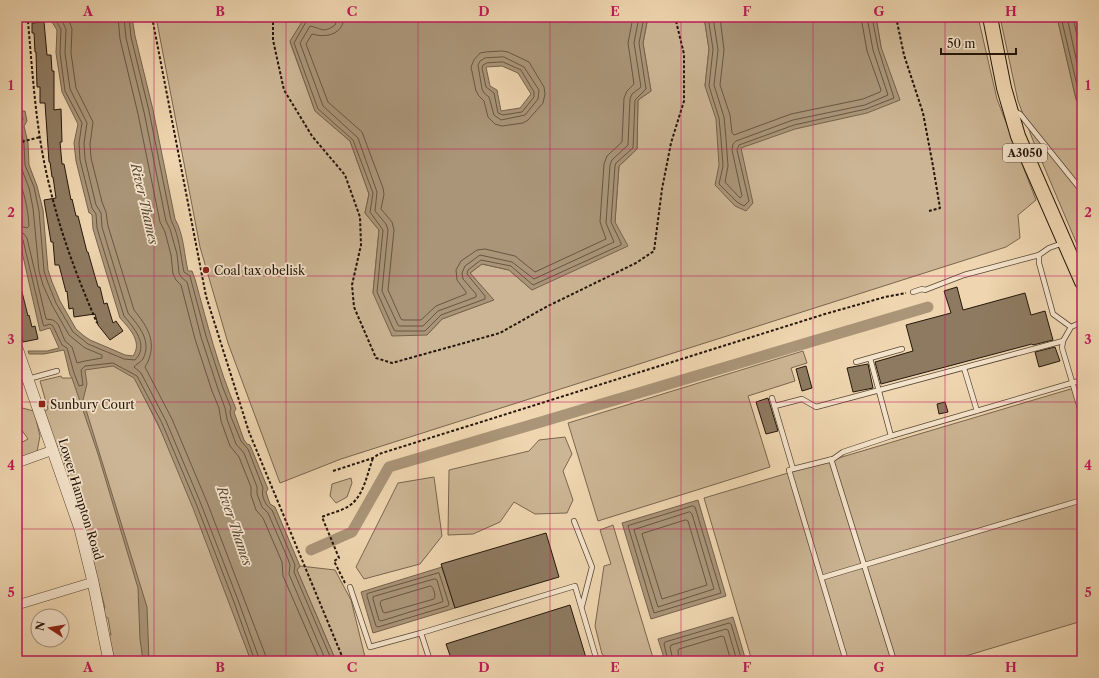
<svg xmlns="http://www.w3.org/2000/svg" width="1099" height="678" font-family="'Libre Caslon Text',serif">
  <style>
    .green { fill: #ccb594; stroke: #78664f }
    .water { fill: #aa9578; stroke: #74624c; fill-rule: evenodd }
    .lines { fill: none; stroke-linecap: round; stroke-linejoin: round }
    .shore { stroke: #675641; stroke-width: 1 }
    .canal { stroke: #aa9578; stroke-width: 11 }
    .building { fill: #8e7a60; stroke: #24160a }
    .service-casing { stroke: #574634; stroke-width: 6 }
    .minor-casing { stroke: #574634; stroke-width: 10 }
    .tertiary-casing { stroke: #574634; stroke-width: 12 }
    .primary-casing { stroke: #24160a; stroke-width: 16 }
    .path { stroke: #24160a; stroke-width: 2; stroke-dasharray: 3 2; stroke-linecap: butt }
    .service { stroke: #f5e4cc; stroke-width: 4.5 }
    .minor { stroke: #f5e4cc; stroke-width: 9 }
    .tertiary { stroke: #f5e4cc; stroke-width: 11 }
    .primary { stroke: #efd6b0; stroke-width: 14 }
    .grid { fill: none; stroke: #c2185b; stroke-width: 1; stroke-opacity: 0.55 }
    .poi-dot { fill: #8f2418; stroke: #f5e4cc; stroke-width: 1.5 }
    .labels { text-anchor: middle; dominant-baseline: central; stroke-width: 3.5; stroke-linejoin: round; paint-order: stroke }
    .shield { fill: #f5e4cc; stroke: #635444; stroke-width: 1 }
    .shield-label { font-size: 11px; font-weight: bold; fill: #24160a }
    .poi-label { font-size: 12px; fill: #24160a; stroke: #f5e4cc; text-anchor: start }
    .street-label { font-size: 12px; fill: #24160a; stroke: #f5e4cc }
    .water-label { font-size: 13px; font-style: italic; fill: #5a4936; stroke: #f5e4cc }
    .neatline { fill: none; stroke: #c2185b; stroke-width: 1.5 }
    .grid-label { font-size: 13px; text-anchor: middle; font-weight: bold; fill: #c2185b }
  </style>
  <rect width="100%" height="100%" fill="#efd6b0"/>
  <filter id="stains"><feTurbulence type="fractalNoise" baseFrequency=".005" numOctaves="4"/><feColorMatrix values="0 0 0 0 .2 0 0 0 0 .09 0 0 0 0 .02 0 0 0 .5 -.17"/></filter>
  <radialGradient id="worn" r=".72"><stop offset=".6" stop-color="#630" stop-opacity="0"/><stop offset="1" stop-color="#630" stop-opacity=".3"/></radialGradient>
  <path class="green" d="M156,17H305L290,42L315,111L350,141L369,194L365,213L379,230L373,293L427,335L442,319L493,300L470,273L482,264L509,270L532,290L615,222L619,166L637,149L638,100L651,91L643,43L648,17H704L709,49L705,86L881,47L876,17H978L997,99L1036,200L1018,215L1020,238L1006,247L341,459L280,483L228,343L200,247Z
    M1000,17H1057L1076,99L1082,114V256L1034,143L1018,101Z
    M86,350L144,372L140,389L196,501L202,531L208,546L214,550L251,661H149V656L143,657V661H111L107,636L111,635L108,618L103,615L104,608H105L87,538H89L86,529L59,446L54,447L42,413L48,409L40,381L61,376L62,378H72Z
    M803,351L807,363L791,368L795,381L748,396L770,467L598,521L568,423Z
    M17,371L18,373L22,408L34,411L40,436L37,452L17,459V445L28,439L17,423Z
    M1074,388L1082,417V621L949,661H752L704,498Z
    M565,437L572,454L563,471L573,500L567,513L535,514L514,502L500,522L473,534L448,535L449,470L529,451L539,440Z
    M434,477L442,536L420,564L364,579L356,567L398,483Z
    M351,478L352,483L347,497L336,503L330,496L332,484Z
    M613,525L654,661H610L602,654L595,626L604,566L611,564L600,530Z
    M300,566L335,570L351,600L366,661H336L297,570Z"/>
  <path class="water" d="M51,17H132L135,36L153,110L175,219C184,235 184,254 188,271H192L195,279C207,323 218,367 236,409L234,412L244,440L247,444L250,445L268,489L266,492L270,504L275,507L300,566L297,570L336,661H251L193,508L158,424L134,378L113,366L85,370L87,384L83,400L147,607L149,661H143L140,639L138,588L98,454L72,378L70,375L64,350L44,354H29L28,351H47L59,348L50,328L40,331L17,230V92L21,105V111H25L27,121L24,126L28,143L29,165L37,186L43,210L48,270L52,282L60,301L76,329L84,336L90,340L109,348L125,355L133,356C143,342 129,328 120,318L93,229L92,215L90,213H89L76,161L74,143L78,124L62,92L56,53L57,30L52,22Z
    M305,17H314L322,21L333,17H648L643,43L651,91L638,100L637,149L619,166L615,222L628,246L532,290L509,270L482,264L470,273L494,300L442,319L427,335L392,336L373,293L379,230L365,213L369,194L350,141L315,111L290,41ZM502,66L518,73L531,94L520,108L501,111L497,90L490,86L486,67Z
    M704,17H876L881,47L900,100L867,113L795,129L741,148L753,203L746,211L735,206L715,185L719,165L716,119L705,86L709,49Z
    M1057,17H1082V114L1076,99Z
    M698,500L726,596L651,619L622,523Z
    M442,567L455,608L373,633L361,592Z
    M733,617L746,661H665L658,639Z"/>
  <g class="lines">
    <path class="shore" d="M60,17L66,29L65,53L70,89L87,123L84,143L85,159L96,205L101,213L102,227L128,313C139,326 152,341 143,359C140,363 136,364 134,367L141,373L166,421L201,504L238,600L260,661
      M66,17L70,23L72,29L71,53L76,88L93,122L90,144L91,158L102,202L106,212L108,226L134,310C146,325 156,339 149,359C148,362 146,365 145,367L172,419L207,502L265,654L266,661
      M118,17L120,39L138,114L160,222L165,232L171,255L173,274L176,280L181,285L195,339L212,391L219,408L221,421L230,446L239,457L251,487V495L256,510L263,518L282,562L283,576L320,661
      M124,17L126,38L144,112L166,221L170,229L177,254L179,273L181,277L187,282L201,337L218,389L225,408L227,419L236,444L244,453L257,487V494L262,507L268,513L288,559L290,565L289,574L326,661
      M129,17L131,37L149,111L171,220C180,238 180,253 184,272L190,276L191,280L206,336L223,388L231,408L230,412L231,417L241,441L248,449L263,488C261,496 265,505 272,510L292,558L295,565L294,572L332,661
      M308,17L307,20L294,43L318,109L353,140L373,193L370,212L383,230L377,292L394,330L396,331H425L441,315L485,299V296L467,274L468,270L481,260L511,266L533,285L621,245V243L611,222L615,166L616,163L633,148L635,100L646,89L639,43L644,17
      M338,17L335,25C323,34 321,28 310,26L300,43L323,106L358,138L377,192L375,211L386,224L388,230L382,291L398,325L399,326H423L438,311L476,297V294L463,279L462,273L465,266L480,255L512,262L534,279L614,242L606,223L610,165L612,160L628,145L630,99L632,94L641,87L634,43L639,17
      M344,17C343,35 326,38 312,34L306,44L328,102L362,132L383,188L384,194L381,209L392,222L394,230L388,290L401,319L403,320H421L436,306L466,294V292L457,280L456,270L461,261L477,250L485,249L515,256L535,272L606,239L600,222L604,164L607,156L622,142L624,98L627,91L634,84L628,43L633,17
      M708,17L713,49L709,86L719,118L721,139L723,166L719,184L737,202L744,206L749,201L737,150L739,145L794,125L866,109L894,98L878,48L872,17
      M713,17L718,50L714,85L724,117L726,139L728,166L725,182L740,198L742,196L732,150L733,144L736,141L793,120L865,105L888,95L873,50L867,17
      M720,17L724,50L720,85L730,115L732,133L734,135L791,114L863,99L880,92L881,90L867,51L861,17
      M1061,17L1080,98L1082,104
      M1067,17L1082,86
      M1073,17L1082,59
      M502,51L508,52L529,62L544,87L545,94L543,103L528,120L523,123L502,126L495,124L488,117L484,101L479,96L476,91L471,67L474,60L480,53L486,52Z
      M504,57L524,67L539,90L538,99L525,115L501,120L494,115L489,97L484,93L482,89L478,65L480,61L485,58Z
      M503,62L521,70L534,92V97L522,112L503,115L498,113L494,93L486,87L482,68L483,65L487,63Z
      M17,112L22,116L23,119L20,126L24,144L25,165L34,187L39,211L44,271L48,283L56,303L73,332L82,339L88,344L124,359L135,360C150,345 133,327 124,316L97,228L96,214L92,208L80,160L79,143L82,123L65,91L60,53L61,29L56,21L55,17
      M17,137L21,167L29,188L33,208L39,271L43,285L52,305L69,335L85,348L102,355V358L85,361L77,363L72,347L65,341L58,324L53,320L46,319L27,238L23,233L17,231
      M17,175C24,191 28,208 29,226L27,228L17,225
      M17,236L21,237L23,240L43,324L44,326L50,324L53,326L62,345L67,348L74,373L79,386L83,385L81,370L85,366L113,363L137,376L162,423L197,506L234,602L255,661
      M693,506L695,507L721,593L654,613L628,526Z
      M690,512L692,514L714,589L658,607L634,530Z
      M686,520L688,521L707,585L662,599L642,534Z
      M439,573L449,604L448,606L378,627L376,626L367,596V594Z
      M435,579L437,580L443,601L442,602L381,621L379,620L373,599V597Z
      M431,586C434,588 436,596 434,599L385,613L383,612L380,603L381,601Z
      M668,661L664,644L665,642L729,623L731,624L742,661
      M673,661L670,647L671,645L726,629L728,630L737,661
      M679,661L678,651L679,649L722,636L724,637L731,661"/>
    <path class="canal" d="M311,550L352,532L389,467L928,307"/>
  </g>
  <path class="building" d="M44,22L47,55H51L52,71H54V110L61,109L62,142H60L62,164H64L71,200L72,199L76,216H78L87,252H88L98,287H100L104,304L107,303L113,323L116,321L123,331L110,340L98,325L95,314L74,317L73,308L69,309L67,291L66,292L59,265H55L53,242H51L44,200L56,198L53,177H52L50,162H49L45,103H40V87H37L36,52H35L34,33H32V23Z
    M20,284L28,316L29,315L32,327L35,326L38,339L23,342L17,318V285Z
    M957,287L963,310L1025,293L1031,315L1045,311L1053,340L1033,345L1032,344L881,384L875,362L913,351L906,325L951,313L944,291Z
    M1055,347L1060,361L1039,367L1035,352Z
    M868,364L873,388L853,392L847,368Z
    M806,366L812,388L802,391L796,369Z
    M768,398L778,431L766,434L756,402Z
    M945,402L948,412L939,414L937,404Z
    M546,533L559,577L455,608L441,564Z
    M570,605L587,661H452L446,644Z"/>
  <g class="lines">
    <defs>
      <path id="service" d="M1014,111L1020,114L1082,191
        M1063,243L1049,248L1039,255V263L1053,314L1071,327L1082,322
        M913,292L922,289L925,290L964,275L1039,255
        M1071,327L1063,341L1062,348L1082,415
        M870,358L891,436
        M856,362L902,349
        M964,368L977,411
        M28,379L57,371
        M772,398L793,469
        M775,406L802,399L816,407L1063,341
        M831,459L894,661
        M574,521L592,567L582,606
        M821,578L1082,500
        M350,587L370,647L421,633L575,586L597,661
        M421,633L430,661
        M846,661L789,470L833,459L843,452L891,436L1082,380"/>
      <path id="minor" d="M17,463L53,450
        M17,605L93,582"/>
      <path id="tertiary" d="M17,348L80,529L93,582L109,661"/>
      <path id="primary" d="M990,17L1004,88L1018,136L1082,282"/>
    </defs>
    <use href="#service" class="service-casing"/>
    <use href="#minor" class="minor-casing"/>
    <use href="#tertiary" class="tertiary-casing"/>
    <use href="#primary" class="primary-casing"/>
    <path class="path" d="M25,17L28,22C33,77 36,134 50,188C61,235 78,279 97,323
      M152,17L206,296L249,432L344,661
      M273,17V40L284,90L312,136L345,175L360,217L361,245L352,285L354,307L376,358L392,363L500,333L546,307L636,263L654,251L662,189L671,143L684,101V54L675,17
      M896,17L904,55L923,113L933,166L940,208L929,211
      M17,143L40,137
      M333,471L373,458L379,454L825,314L885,297L906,293
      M345,583L334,561L339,558L322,517C331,513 341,511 349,506C364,496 367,474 373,458"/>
    <use href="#service" class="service"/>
    <use href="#minor" class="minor"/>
    <use href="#tertiary" class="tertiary"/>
    <use href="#primary" class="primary"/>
  </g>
  <path class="grid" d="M154,17V661M286,17V661M418,17V661M550,17V661M681,17V661M813,17V661M945,17V661M17,149H1082M17,276H1082M17,402H1082M17,529H1082"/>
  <g class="poi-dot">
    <circle cx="206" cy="270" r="4"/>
    <rect x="38" y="400" width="8" height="8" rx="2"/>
  </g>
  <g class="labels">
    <rect class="shield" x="1003" y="144" width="44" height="18" rx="3"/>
    <g class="shield-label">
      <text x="1025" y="153">A3050</text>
    </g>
    <g class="poi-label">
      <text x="214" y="270">Coal tax obelisk</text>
      <text x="50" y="404">Sunbury Court</text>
    </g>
    <g class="street-label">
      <text transform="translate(81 499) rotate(73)">Lower Hampton Road</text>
    </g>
    <g class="water-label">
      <text transform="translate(145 204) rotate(77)">River Thames</text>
      <text transform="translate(235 526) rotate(71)">River Thames</text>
    </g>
  </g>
  <rect width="1099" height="678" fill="none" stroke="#efd6b0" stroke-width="44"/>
  <g transform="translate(50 628) rotate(282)"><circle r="19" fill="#f5e4cc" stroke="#a1927e"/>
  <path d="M0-3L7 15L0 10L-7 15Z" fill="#8f2418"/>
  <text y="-6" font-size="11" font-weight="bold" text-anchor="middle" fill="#24160a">N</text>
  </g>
  <path d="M941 48v6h75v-6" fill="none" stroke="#24160a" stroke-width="2"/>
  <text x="947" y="48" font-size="12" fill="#24160a" stroke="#f5e4cc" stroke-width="3" paint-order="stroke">50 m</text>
  <rect x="22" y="22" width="1055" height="634" class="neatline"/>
  <g class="grid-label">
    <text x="88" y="16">A</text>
    <text x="220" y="16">B</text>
    <text x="352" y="16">C</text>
    <text x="484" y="16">D</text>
    <text x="615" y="16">E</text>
    <text x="747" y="16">F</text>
    <text x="879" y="16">G</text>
    <text x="1011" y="16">H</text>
    <text x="11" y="90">1</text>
    <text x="1088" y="90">1</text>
    <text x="11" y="217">2</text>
    <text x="1088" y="217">2</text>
    <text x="11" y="344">3</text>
    <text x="1088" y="344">3</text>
    <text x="11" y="470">4</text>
    <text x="1088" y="470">4</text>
    <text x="11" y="597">5</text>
    <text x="1088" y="597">5</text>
    <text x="88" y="672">A</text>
    <text x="220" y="672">B</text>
    <text x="352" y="672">C</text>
    <text x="484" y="672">D</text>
    <text x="615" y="672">E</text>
    <text x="747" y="672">F</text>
    <text x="879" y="672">G</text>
    <text x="1011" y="672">H</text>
  </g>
  <rect width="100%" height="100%" filter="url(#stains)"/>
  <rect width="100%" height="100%" fill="url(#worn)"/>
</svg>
